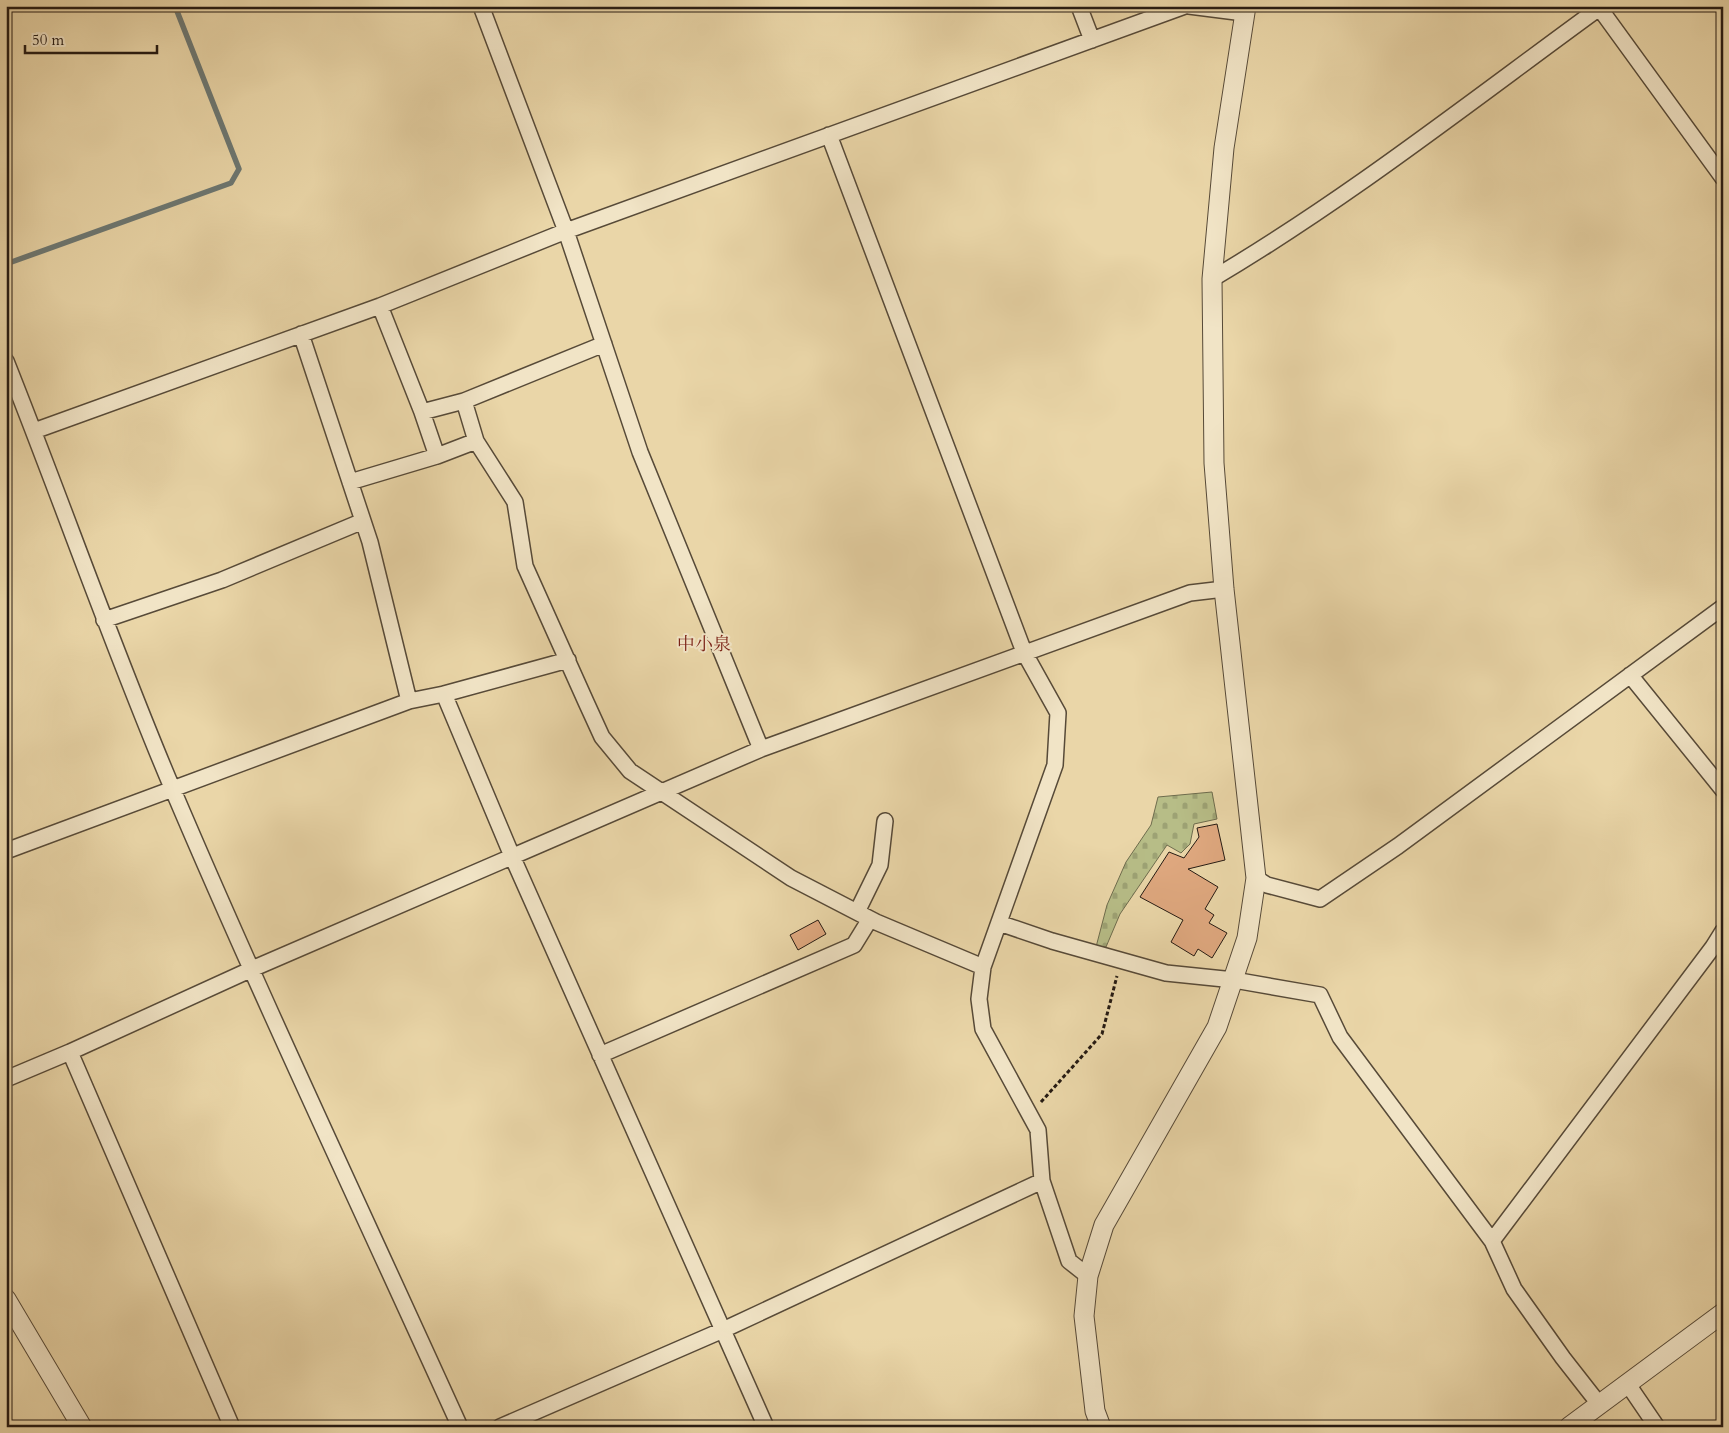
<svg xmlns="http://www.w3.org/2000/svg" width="1729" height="1433" font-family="Cardo,'Noto Serif JP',serif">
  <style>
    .cemetery { fill: url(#cemetery-stones); stroke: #6e6c4d }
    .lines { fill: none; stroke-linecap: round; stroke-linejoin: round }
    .stream { stroke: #6d7873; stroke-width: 5.5 }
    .building { fill: #dfa87f; stroke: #261b13 }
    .minor-casing { stroke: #574a38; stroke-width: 18 }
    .tertiary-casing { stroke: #574a38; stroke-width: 21 }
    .path { stroke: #261b13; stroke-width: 3; stroke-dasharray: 4 2.5; stroke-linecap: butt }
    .minor { stroke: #f1e4c6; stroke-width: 15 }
    .tertiary { stroke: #f1e4c6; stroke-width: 19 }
    .labels { text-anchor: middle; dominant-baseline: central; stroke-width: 4; stroke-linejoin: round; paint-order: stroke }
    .neighbourhood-label { font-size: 18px; fill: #7a1f14; stroke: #f1e4c6 }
  </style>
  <defs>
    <pattern id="cemetery-stones" width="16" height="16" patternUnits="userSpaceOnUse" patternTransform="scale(1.25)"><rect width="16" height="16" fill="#b7bd87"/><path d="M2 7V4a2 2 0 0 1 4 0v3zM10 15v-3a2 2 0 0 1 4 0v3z" fill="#9da274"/></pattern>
  </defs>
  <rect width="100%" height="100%" fill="#ead6a8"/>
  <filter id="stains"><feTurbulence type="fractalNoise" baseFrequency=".004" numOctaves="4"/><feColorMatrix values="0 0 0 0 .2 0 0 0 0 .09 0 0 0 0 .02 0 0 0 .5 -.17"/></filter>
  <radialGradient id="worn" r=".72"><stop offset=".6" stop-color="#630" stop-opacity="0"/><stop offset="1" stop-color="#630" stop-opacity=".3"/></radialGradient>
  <path class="cemetery" d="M1212,792L1217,819L1194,824L1190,844L1181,853L1167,845L1120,914L1106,947H1096L1107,905L1126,862L1151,825L1158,797Z"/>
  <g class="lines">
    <path class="stream" d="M6,264L231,183L239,169L175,6"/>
  </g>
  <path class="building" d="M1217,824L1225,860L1188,869L1218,887L1205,909L1214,915L1209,923L1227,933L1212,958L1198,949L1194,956L1171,942L1183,920L1140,897L1169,852L1184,858L1199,837L1197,828Z
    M818,920L826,934L798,950L790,935Z"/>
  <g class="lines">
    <defs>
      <path id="minor" d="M481,6L566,231L640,452L761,749
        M1079,6L1092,40
        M1189,6L1244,13
        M1598,6L1723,178
        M829,135L1024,652L1058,713L1055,765L983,967L979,999L983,1029L1038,1130L1042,1181L1069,1261L1088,1276
        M1212,279C1349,198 1474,99 1602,6
        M380,306L422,412L464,401L476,441L515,502L525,566L586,702L602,737L630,771L791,878L876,922L983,967
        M301,334L370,542L409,701L444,694L512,856L766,1427
        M6,361C63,504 113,649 173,790C264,1004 364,1215 460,1427
        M464,401L604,344
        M422,412L437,456L476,441
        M34,431L380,306L566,231L1185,6
        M350,482L437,456
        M104,620L222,580L363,521
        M1630,675L1723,790
        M444,694L568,660
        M6,851L409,701
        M1256,878L1267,885L1320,899L1398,846L1723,607
        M857,912L880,865L885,821
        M999,923L1052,941L1166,973L1234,980L1320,995L1340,1037L1492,1241L1514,1289L1563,1358L1599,1404
        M70,1052L232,1427
        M600,1055L854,945L870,919
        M6,1079L70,1052L252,969L761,749L1190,593L1224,589
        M1492,1241L1713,947L1723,931
        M1627,1383L1657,1427
        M500,1427L723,1330L1042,1181"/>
      <path id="tertiary" d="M6,1299L82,1427
        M1101,1427L1095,1411L1084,1316L1088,1276L1104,1225L1217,1027L1247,938L1256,878L1224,589L1214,463L1212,279L1224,148L1246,6
        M1569,1427L1723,1313"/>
    </defs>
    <use href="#minor" class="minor-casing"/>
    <use href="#tertiary" class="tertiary-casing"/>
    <path class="path" d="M1041,1102L1102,1034L1117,976"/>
    <use href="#minor" class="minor"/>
    <use href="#tertiary" class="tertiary"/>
  </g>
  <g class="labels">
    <g class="neighbourhood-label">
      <text x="704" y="644">中小泉</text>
    </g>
  </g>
  <rect width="1729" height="1433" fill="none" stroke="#ead6a8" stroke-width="25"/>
  <rect x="8" y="8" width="1714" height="1418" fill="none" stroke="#261b13" stroke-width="2.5"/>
  <rect x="12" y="12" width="1704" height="1408" fill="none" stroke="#261b13"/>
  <path d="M25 45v8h132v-8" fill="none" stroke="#261b13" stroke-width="2.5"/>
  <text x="32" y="45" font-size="15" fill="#261b13" stroke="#f1e4c6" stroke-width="4" paint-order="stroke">50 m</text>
  <rect width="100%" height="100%" filter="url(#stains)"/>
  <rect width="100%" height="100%" fill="url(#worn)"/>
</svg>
